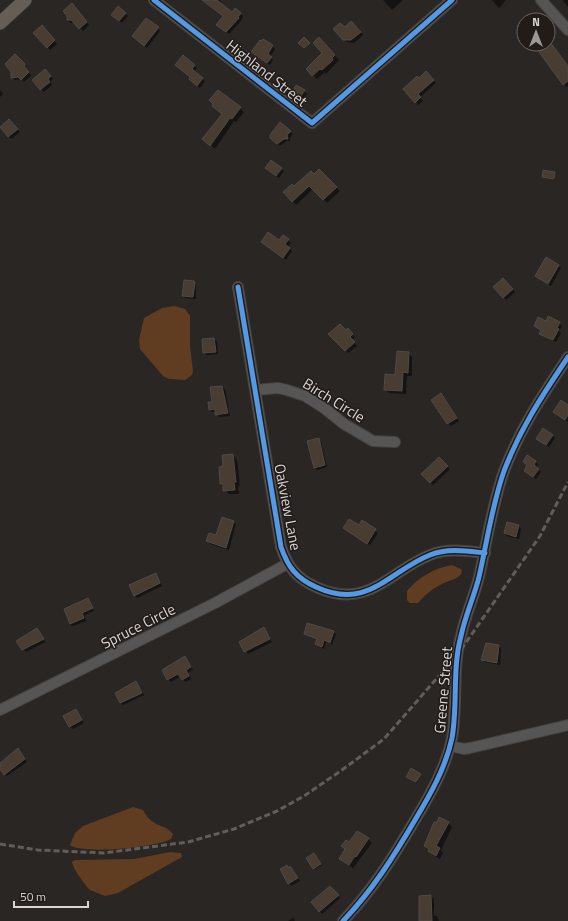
<svg xmlns="http://www.w3.org/2000/svg" width="568" height="921" font-family="'Titillium Web',sans-serif">
  <style>
    .green { fill: #603c21 }
    .shadow { fill: #0007 }
    .building { fill: #493c30; stroke: #4d4a49 }
    .lines { fill: none; stroke-linecap: round; stroke-linejoin: round }
    .minor-casing { stroke: #454241; stroke-width: 12 }
    .major-casing { stroke: #454241; stroke-width: 14 }
    .minor { stroke: #575554; stroke-width: 10 }
    .major { stroke: #655e57; stroke-width: 13 }
    .rail { stroke: #605d5b; stroke-width: 3; stroke-dasharray: 6 3; stroke-linecap: butt }
    .cycleway-casing { stroke: #211c18; stroke-width: 8 }
    .cycleway { stroke: #5399e6; stroke-width: 5 }
    .labels { text-anchor: middle; dominant-baseline: central; stroke-width: 3; stroke-linejoin: round; paint-order: stroke }
    .street-label { font-size: 15px; fill: #d9d5d3; stroke: #211c18 }
  </style>
  <rect width="100%" height="100%" fill="#292624"/>
  <path class="green" d="M174,306L185,309L190,316V346L193,371L192,375L185,380L169,379L163,376L140,349L139,340L144,318L162,308Z
    M452,565L461,569L462,572C458,581 447,580 440,585C431,590 425,595 418,603H410L407,600V591C418,577 435,568 452,565Z
    M133,807L143,810C153,829 163,822 173,834L171,839C157,847 83,855 70,845L75,833L83,826Z
    M170,852L181,853L182,857L118,893L105,896L90,890C85,885 73,869 72,862L75,860L134,859Z"/>
  <path class="shadow" d="M203,0H220L222,3L221,5L232,14H240L243,16L241,21L229,34L220,27L224,16Z
    M383,0H403L392,10Z
    M492,0H506L499,8Z
    M564,0H568V7L563,1Z
    M74,7L89,25L83,31L75,23H71L68,20V16Z
    M118,7L128,16L122,23L115,17Z
    M351,23L363,35L354,43L347,42L335,30L344,29Z
    M42,27L57,44L50,50L35,33Z
    M158,28L160,31L147,48L136,38Z
    M264,40L275,49L270,57L273,60L270,65L252,52Z
    M323,43L339,60L326,74L325,72L317,79L307,69L323,53Z
    M550,44L568,67V86L566,87L564,84Z
    M15,55L27,68L26,69L31,75L24,82L22,79L15,80L12,77Z
    M183,57L197,68L194,72L205,81L200,88L193,82Z
    M45,70L53,79L50,82L52,85L44,92L33,80Z
    M426,73L436,83L420,97L423,101L418,105L416,102L419,79Z
    M297,86L307,94L302,101L292,94Z
    M0,90L3,94L0,97Z
    M240,108L244,112L236,122L234,121L215,149L203,138Z
    M9,120L20,132L11,139L1,128Z
    M290,132L293,134L290,138V141H287L280,146L271,137Z
    M272,161L284,171L279,178L269,171Z
    M319,170L340,191L327,203L313,189L296,205L284,192L294,188Z
    M555,173V180L543,177Z
    M283,236L291,243L288,247L292,251L286,260L265,244L279,241Z
    M558,266L561,268L551,286L536,276Z
    M503,279L515,292L506,300L495,287Z
    M193,282L196,285V299L185,298L183,295Z
    M546,322L559,323L562,326L559,331L561,333L556,342L543,336L541,333L542,331L535,326Z
    M348,330L355,337L352,340L357,346L348,353L330,334L346,332Z
    M214,339L217,341L218,354L207,355L204,352Z
    M408,353L412,357V376H407L406,394L389,393L385,389L396,376Z
    M222,387L225,389L230,416L219,417L216,412H213L210,410Z
    M444,397L459,421L451,426L433,400Z
    M568,406V422L557,414Z
    M552,435L555,438L549,447L540,441Z
    M318,439L321,442L327,467L317,470L314,467Z
    M233,455L237,460L240,486H238L239,494H229L221,484L224,467Z
    M528,457L538,464L536,468L541,472L536,479L525,471L528,466L524,462Z
    M439,458L450,469L433,485L423,474Z
    M233,522L236,524L229,550L210,544L208,541L217,536Z
    M363,522L378,533L370,545L347,530L359,527Z
    M519,526L521,529L519,539L507,536L505,533Z
    M155,574L162,586L137,598L135,595Z
    M88,599L94,611L84,615L86,621L73,626L70,624Z
    M266,631L272,642L248,654L241,642Z
    M39,632L45,642L26,652L18,641Z
    M333,632L336,634L332,645L326,642L324,649L316,644L317,640L305,634Z
    M499,646L501,649L500,665L485,662L482,660Z
    M185,657L193,670L188,673L191,679L185,682L181,676L171,682L168,679Z
    M136,682L144,695L123,705L120,702Z
    M76,710L84,723L73,729L70,726Z
    M20,752L27,762L7,776L0,768V764Z
    M420,775L417,783L409,778Z
    M435,823H448L452,827L441,850L443,853L440,859L433,855L425,846Z
    M368,839L372,843L353,868L340,858L350,844Z
    M315,855L322,865L315,869L314,868Z
    M287,867L293,870L300,881L291,886L282,870Z
    M333,889L340,898L322,914L312,902Z
    M431,896L434,899V916H437L439,921H420Z
    M293,918L295,921H288Z"/>
  <path class="building" d="M202,0H217L232,12L235,8L241,13L238,17L239,18L226,32L216,25L223,16Z
    M72,3L87,22L79,29L71,20H67V16L63,11Z
    M118,6L126,13L119,21L111,15Z
    M146,18L159,27L144,46L132,36Z
    M351,21L361,32L351,40H343L333,29L340,23L345,27Z
    M42,25L55,40L47,48L33,33Z
    M304,37L310,43L304,48L298,43Z
    M319,37L335,55L332,58L333,60L322,70L320,69L312,76L306,69L322,53L313,43Z
    M263,39L273,45L268,54L272,57L267,63L251,52L260,40L261,41Z
    M550,42L568,66V81L563,85L539,52Z
    M15,54L25,64L24,66L29,72L21,80L18,77L11,78V72L5,64Z
    M183,55L195,65L192,69L203,78L197,86L189,79L190,77L175,65Z
    M45,69L51,76L48,79L50,82L40,90L32,80Z
    M426,71L434,80L418,94L421,97L415,103L403,89L417,76L419,78Z
    M296,85L305,90L299,99L291,94Z
    M218,90L241,107L232,119L230,118L210,146L202,139L222,114L212,106L213,104L209,100Z
    M9,119L18,129L8,137L0,127Z
    M280,122L291,131L287,135L288,139H284L277,144L270,138V135Z
    M271,160L282,168L276,176L265,168Z
    M319,169L337,187L323,200L309,186L292,202L283,192L292,184L294,186L311,171L314,174Z
    M543,170L555,172L554,179L542,177Z
    M268,232L279,240L283,235L289,239L285,244L290,248L283,258L261,242Z
    M546,257L559,265L548,284L535,276Z
    M503,278L513,289L503,298L493,287Z
    M184,280L194,281L195,283L193,297L182,296Z
    M548,316L560,322L557,328L559,329L553,340L539,334L541,330L534,326L538,317L546,321Z
    M340,324L346,330L348,328L353,334L350,337L355,342L345,351L328,334Z
    M214,338L216,352L203,353L202,339Z
    M397,351L409,352L408,373L403,372L402,391L384,390L385,374L395,375Z
    M222,386L228,413L215,415V409L209,410L208,402H212L210,387Z
    M441,393L457,418L447,424L431,400Z
    M561,400L568,405V415L565,420L553,412Z
    M543,428L553,435L546,445L536,439Z
    M319,438L325,465L314,468L307,441Z
    M233,454L236,482H234L235,490L223,491V484H220L219,467L223,466L222,455Z
    M527,455L536,461L534,465L539,469L533,477L524,471L527,465L523,462Z
    M439,457L448,466L430,483L421,474Z
    M222,517L234,521L226,548L206,541L209,533L216,535Z
    M349,519L359,525L362,520L376,529L367,544L343,528Z
    M507,522L519,525L516,537L504,533Z
    M156,573L160,583L134,596L129,585Z
    M88,598L93,608L82,613L84,618L70,624L64,609Z
    M307,623L334,631L330,643L324,640L322,647L315,644L317,639L304,634Z
    M264,627L270,639L244,652L239,642Z
    M37,628L44,639L22,650L16,641Z
    M486,643L499,645L497,663L481,660Z
    M185,656L191,667L186,670L189,676L182,680L178,674L167,680L162,670Z
    M136,681L142,693L120,703L115,693Z
    M76,709L82,720L69,727L63,716Z
    M18,748L25,759L4,775L0,769V763Z
    M411,768L421,774L416,782L406,777Z
    M439,817L449,822L436,846L440,848L436,856L428,851L429,849L424,846L434,822H437Z
    M357,831L369,838L356,857L355,856L349,865L339,859L345,849L341,846L346,840L349,842Z
    M314,853L321,864L313,869L306,858Z
    M287,865L288,868L290,866L298,878L288,884L280,869Z
    M330,886L339,895L319,912L311,902Z
    M431,895L432,921H419V896Z"/>
  <g class="lines">
    <defs>
      <path id="minor" d="M154,0L312,123L452,0
        M541,0L568,30
        M238,287L281,547C288,567 296,578 316,587C368,611 389,571 430,555C448,548 466,551 485,553
        M255,390L278,388L287,390L305,396L324,408L344,424L373,441L395,442
        M0,710L215,603L287,564
        M450,746L464,749L470,748L568,725
        M343,921C372,891 394,856 415,820C430,795 446,767 452,738C458,704 452,669 461,636C465,616 474,597 479,577C487,542 492,505 504,471C521,427 542,396 568,357"/>
      <path id="major" d="M0,23L25,0"/>
    </defs>
    <use href="#minor" class="minor-casing"/>
    <use href="#major" class="major-casing"/>
    <use href="#minor" class="minor"/>
    <use href="#major" class="major"/>
    <path class="rail" d="M0,844L38,850L104,853L188,842L234,829L277,811L304,796L342,770L384,739L458,654L540,536L568,482"/>
    <defs>
      <path id="cycleway" d="M154,0L312,123L452,0
        M238,287L281,547C288,567 296,578 316,587C368,611 389,571 430,555C448,548 466,551 485,553
        M343,921C372,891 394,856 415,820C430,795 446,767 452,738C458,704 452,669 461,636C465,616 474,597 479,577C487,542 492,505 504,471C521,427 542,396 568,357"/>
    </defs>
    <use href="#cycleway" class="cycleway-casing"/>
    <use href="#cycleway" class="cycleway"/>
  </g>
  <g class="labels">
    <g class="street-label">
      <text transform="translate(267 73) rotate(38)">Highland Street</text>
      <text transform="translate(334 400) rotate(32)">Birch Circle</text>
      <text transform="translate(288 507) rotate(79)">Oakview Lane</text>
      <text transform="translate(138 626) rotate(-27)">Spruce Circle</text>
      <text transform="translate(443 690) rotate(-85)">Greene Street</text>
    </g>
  </g>
  <g transform="translate(536 32)"><circle r="19" fill="#211c18" stroke="#6b6663"/>
  <path d="M0-3L7 15L0 10L-7 15Z" fill="#9b9896"/>
  <text y="-6" font-size="11" font-weight="bold" text-anchor="middle" fill="#d9d5d3">N</text>
  </g>
  <path d="M14 901v6h74v-6" fill="none" stroke="#d9d5d3" stroke-width="2"/>
  <text x="20" y="901" font-size="12" fill="#d9d5d3" stroke="#211c18" stroke-width="3" paint-order="stroke">50 m</text>
</svg>
